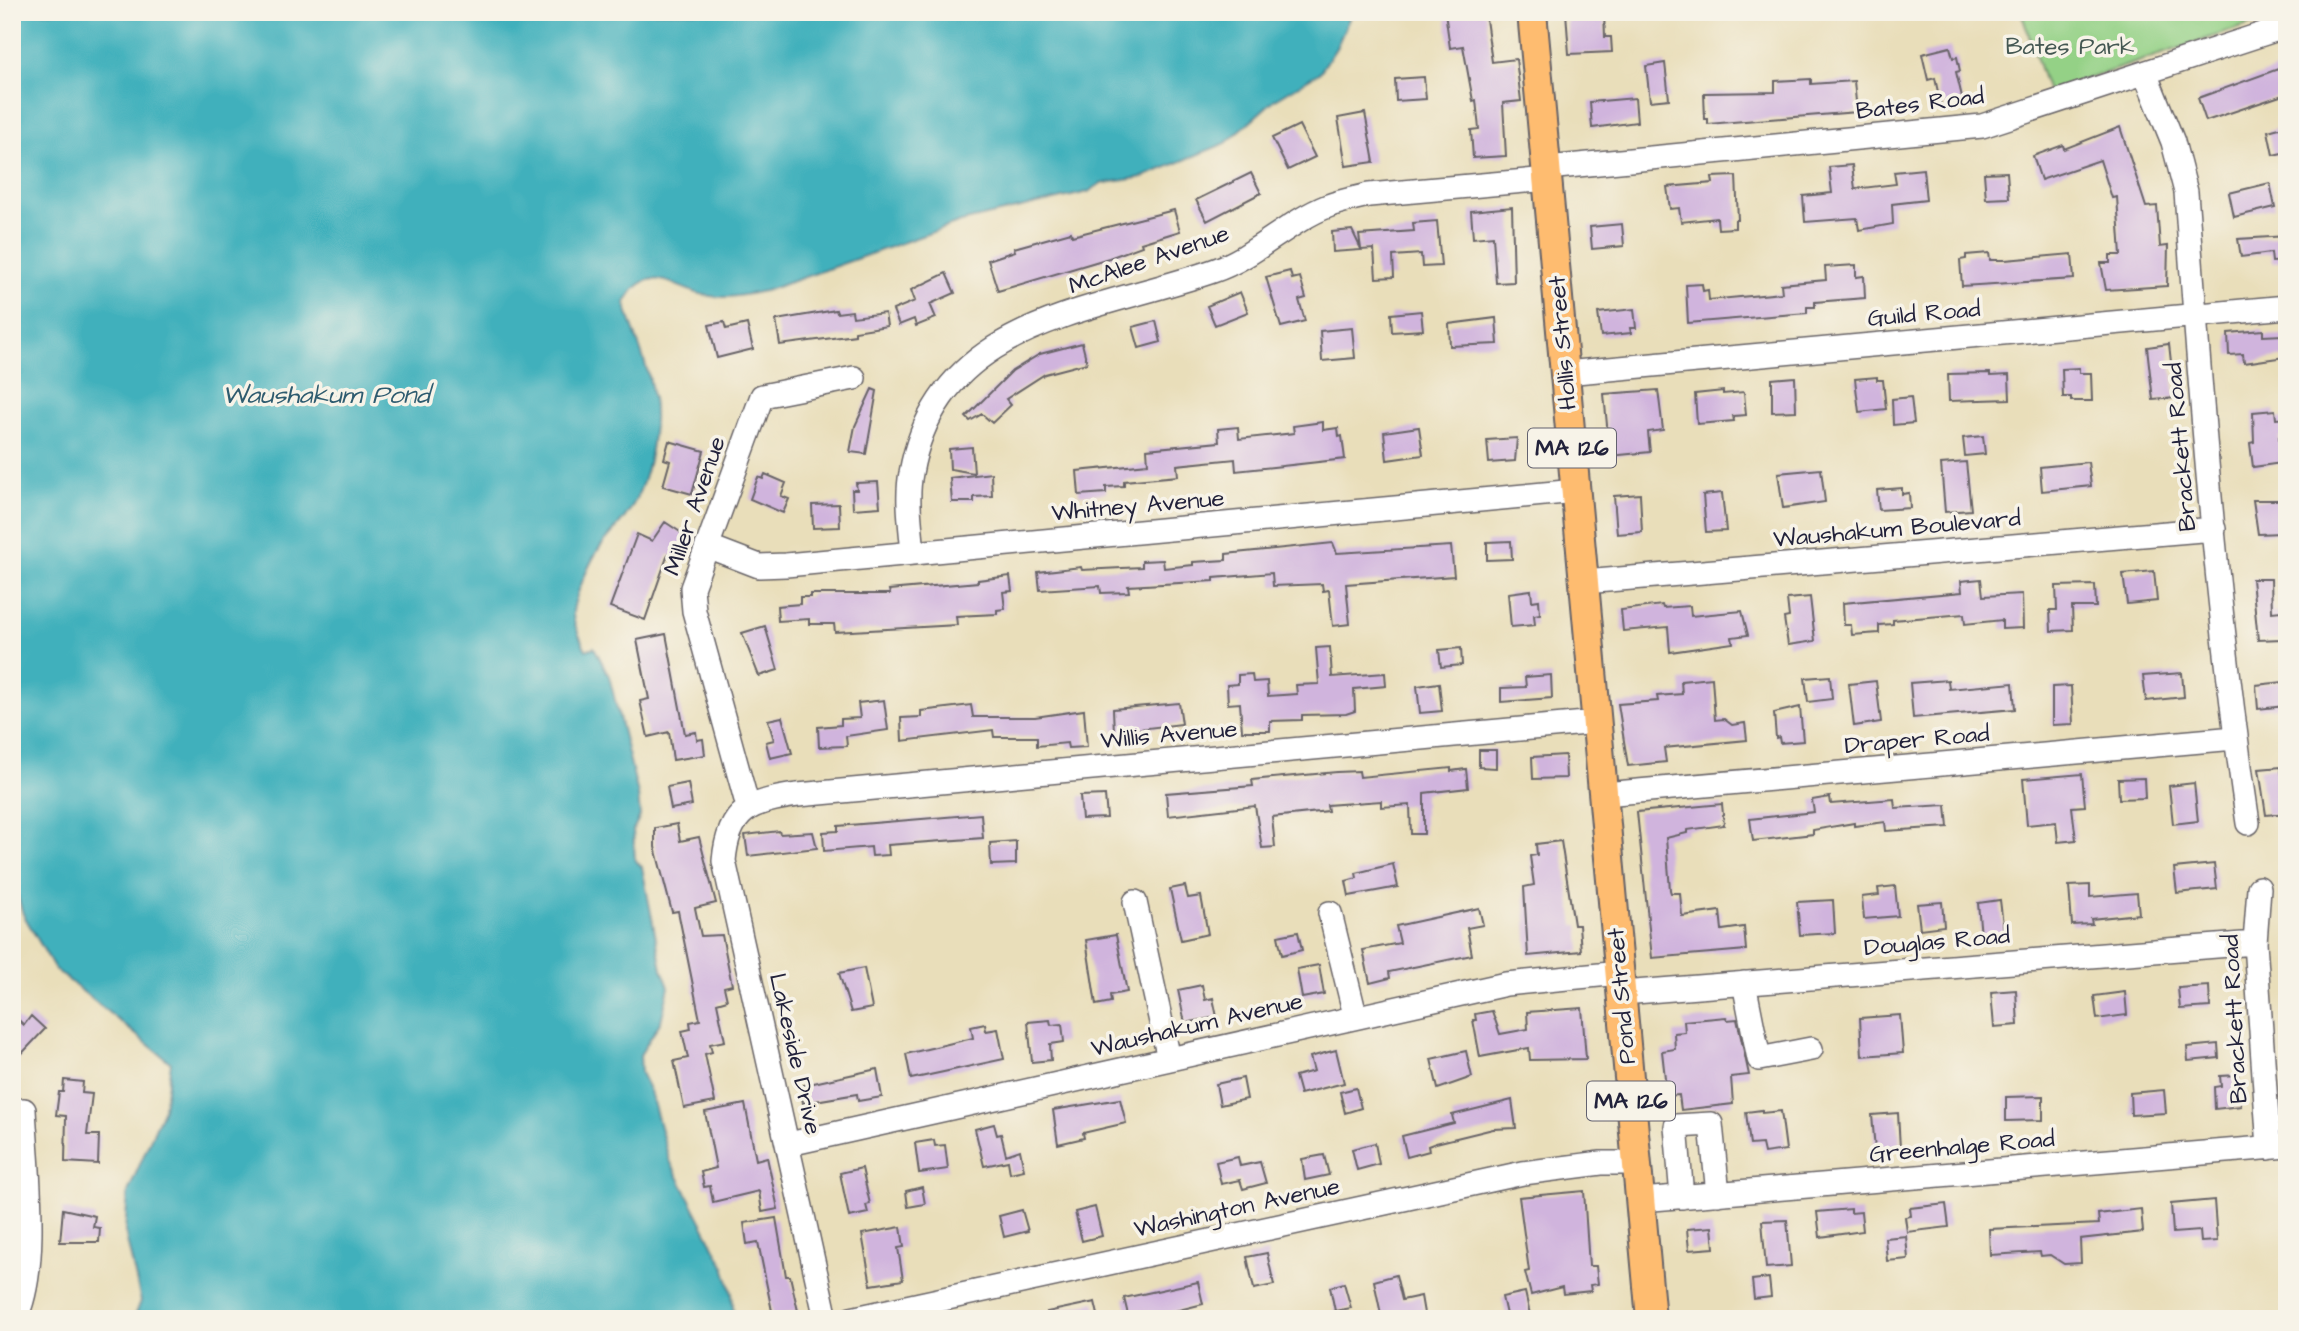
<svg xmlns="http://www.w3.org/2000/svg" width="2299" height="1331" font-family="'Architects Daughter',sans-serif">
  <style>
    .green { fill: #94d186; stroke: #5b7a60; stroke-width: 2 }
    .water { fill: #41b0bc; stroke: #32697c; stroke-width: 2 }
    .building { fill: #d0b4dd }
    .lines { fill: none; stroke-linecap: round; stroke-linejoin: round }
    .minor-casing { stroke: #686467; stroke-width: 26 }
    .major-casing { stroke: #686467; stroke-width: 32 }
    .minor { stroke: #fff; stroke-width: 23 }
    .major { stroke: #febc70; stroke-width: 28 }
    .labels { text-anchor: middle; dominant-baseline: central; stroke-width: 7; stroke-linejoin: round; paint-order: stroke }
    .shield { fill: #f7f3e8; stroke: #62616f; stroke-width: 2 }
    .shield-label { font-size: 23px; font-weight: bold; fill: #22223b }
    .park-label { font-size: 24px; fill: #445752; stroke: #f7f3e8 }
    .street-label { font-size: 24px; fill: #22223b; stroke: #f7f3e8 }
    .water-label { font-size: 26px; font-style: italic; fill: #2e5b6f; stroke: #f7f3e8 }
  </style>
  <rect width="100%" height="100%" fill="#f7f3e8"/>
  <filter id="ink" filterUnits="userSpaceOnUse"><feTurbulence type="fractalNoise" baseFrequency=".0143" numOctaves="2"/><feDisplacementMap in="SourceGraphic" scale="14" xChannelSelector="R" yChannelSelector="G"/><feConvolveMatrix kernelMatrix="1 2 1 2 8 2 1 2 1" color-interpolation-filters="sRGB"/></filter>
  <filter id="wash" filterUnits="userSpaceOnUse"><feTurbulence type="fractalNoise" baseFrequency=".00686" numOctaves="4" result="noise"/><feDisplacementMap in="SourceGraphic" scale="28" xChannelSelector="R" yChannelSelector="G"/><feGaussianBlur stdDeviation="1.57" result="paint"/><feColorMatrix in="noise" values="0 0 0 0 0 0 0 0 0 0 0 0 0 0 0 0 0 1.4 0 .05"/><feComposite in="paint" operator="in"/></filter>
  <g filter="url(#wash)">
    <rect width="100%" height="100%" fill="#e9deba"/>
    <path class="green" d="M2021,12H2287L2048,92Z"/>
    <path class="water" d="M12,12H1352L1336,48L1320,72L1274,100L1226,143L1143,177L1100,184L1088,192L961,222L765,291C747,294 729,299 710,296C673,291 650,257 625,303C636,343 656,379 654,421C653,446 647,477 636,499C627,518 614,530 601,546C592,557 572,601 573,615C574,627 581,639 586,650L594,647L609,676L638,794L640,816L633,830L635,860L642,867L662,969L669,987L661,1021L640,1055L641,1073L650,1091L669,1159L724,1266L732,1294L734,1319H134L141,1301L125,1232L128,1192L164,1108L171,1063L55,969L23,914L12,876Z"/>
    <g id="blocks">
      <path class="building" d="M1445,12H1485L1492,62L1516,59L1521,101L1503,103L1506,156L1473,158L1471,130L1479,129L1476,100L1473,101L1463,46L1450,48Z
        M1566,12H1604L1605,37H1611L1612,52L1569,54Z
        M1950,47L1953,58L1957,57L1960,71L1956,72L1963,101L1941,106L1935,78L1928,80L1922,54Z
        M1665,63L1669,99L1650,101L1646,66Z
        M2278,69L2286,94L2206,121L2198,98Z
        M1424,77L1426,99L1396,101L1395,79Z
        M1811,79V84L1854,81L1857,112L1708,124V119H1705L1704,93L1775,92V81Z
        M1635,98L1637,122L1592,128L1590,102Z
        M1365,113L1374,162L1346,166L1338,118Z
        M1299,125L1315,157L1288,170L1272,138Z
        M2287,126V152L2273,155L2268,131Z
        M2120,127L2146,207L2157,206L2160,247L2168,246L2167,286L2106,290L2101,263H2110V255H2121L2117,197L2112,198L2100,160L2041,180L2033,156L2063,145L2064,149Z
        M1852,165L1855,189L1896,184L1894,172L1923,169L1926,200L1892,204L1893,224L1859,230L1857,218L1805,222L1803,196L1832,193L1829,167Z
        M2007,172L2009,198L1986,199L1984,173Z
        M1251,173L1261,193L1207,221L1196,200Z
        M1736,176L1738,220H1735V228L1718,229L1717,218L1681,222L1679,208L1670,209L1667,187L1713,183L1712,177Z
        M2270,183L2275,207L2234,217L2229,193Z
        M1512,207L1514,282L1496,283L1493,236L1473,238L1471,211Z
        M1174,210L1180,231L1141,243L1142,246L1109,258L998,291L988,260L1015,251L1014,248L1071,232L1072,236Z
        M1437,221L1441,266L1422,267L1421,254L1393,256L1394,277L1376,278L1374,249L1333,252L1332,232L1352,230L1361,249L1359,235L1414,231L1413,223Z
        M1622,224L1624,246L1592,249L1590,227Z
        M2287,236V261L2272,262L2271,253L2241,257L2238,239Z
        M1989,253L1990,260H2005L2072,254L2074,279L1962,286L1960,260L1966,259V255Z
        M1856,265V277L1864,276L1865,298L1815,302V307H1807V313L1688,323L1686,285L1702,284L1703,291L1708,290L1709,300L1782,293L1781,284L1826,280L1825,267Z
        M1290,271L1292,279L1300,277L1306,298L1299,300L1305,321L1281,327L1266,277Z
        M946,273L955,293L930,304L936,318L916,326L914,319L899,325L893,310L915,301L911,290Z
        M1240,292L1248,312L1215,325L1207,306Z
        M1634,309L1636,328H1630L1631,333L1601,336L1598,313Z
        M836,310L837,313L852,311L853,317L885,313L887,326L855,331V335L780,345L776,320Z
        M1421,311L1423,330L1392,332L1391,314Z
        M1496,318L1498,344L1450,346L1449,324Z
        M1156,321L1161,342L1139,348L1133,327Z
        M724,322L726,329L747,324L753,349L717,358L709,325Z
        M1352,328L1355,358L1322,361L1320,331Z
        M2263,330V336L2283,335L2285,357L2244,363L2243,354L2229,355L2228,333Z
        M1082,343L1087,363L1045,374L1006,399L1011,405L992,423L982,414L970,421L966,417L1012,371L1040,354Z
        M2169,344L2175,398L2153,400L2147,347Z
        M2079,368V373H2091L2092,401H2071V397H2063L2062,369Z
        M1990,373V376L2009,375L2010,399L1949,401L1948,374Z
        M1795,377L1796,411L1772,412V379Z
        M1877,377V380H1883L1886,409L1859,412L1855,379Z
        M872,389L877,391L866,454L850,452L855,426Z
        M1658,390L1663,430L1648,432L1650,452L1610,456L1604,394Z
        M1723,391V394L1744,392L1746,415L1733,416L1734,421L1697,424L1695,394Z
        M1911,397L1914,423L1893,425L1892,399Z
        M2275,410L2276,419L2287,418V436L2279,437L2282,463L2253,467L2250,443L2254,442L2253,412Z
        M1323,422V430L1338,428L1339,437L1342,436L1345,459L1236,471L1235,459L1177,465L1178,476L1124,481V486L1106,487V493L1079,495L1077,471L1148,464L1147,449L1219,442L1218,429L1238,427L1239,439L1294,433L1293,426Z
        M1419,427L1423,455L1387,460L1384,432Z
        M1983,436L1985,454L1965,456L1963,438Z
        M1517,438L1515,461L1489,463L1487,440Z
        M669,441L704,451L692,494L663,486L670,461L664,459Z
        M972,447L974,473L950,469L949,449Z
        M1966,462L1971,510L1945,512L1941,464Z
        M2088,462L2091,486L2042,491L2040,467Z
        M1821,469L1825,502L1783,508L1778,473Z
        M991,473L992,496L974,497V502H952L950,478Z
        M765,474L786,483L781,496L789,499L783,513L750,499L758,477L763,479Z
        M878,482L880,507L853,509L852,490H857L856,483Z
        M1902,488V494L1909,493L1910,508L1879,510L1877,490Z
        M1722,493L1726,531L1706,532L1703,495Z
        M1640,494L1642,532L1617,534L1614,496Z
        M2253,500H2280L2281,533L2258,534Z
        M839,504L840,527L813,528L812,505Z
        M665,522L691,539L678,560L668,554L645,620L610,607L637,534L652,541Z
        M1511,541L1512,559L1487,560V542Z
        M1333,543L1337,553L1451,546L1454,576L1346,584L1350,624L1333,626L1329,590L1323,591L1322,584L1273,586L1272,573L1214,578V581L1128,586L1129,592L1101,593L1100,586L1040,590L1038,572L1081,567L1082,570L1142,567V561L1163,560L1164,568L1193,565V562L1226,560V554Z
        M2154,571L2157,601L2127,604L2123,574Z
        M1010,576L1012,591L1003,592L1005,609L997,610V614L956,616L957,625L835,632L834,624H809V619L778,621L777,606L800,604V597H810V594H890L889,590L978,582V580Z
        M1981,579L1983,596L2022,594L2023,628L2002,629V620L1965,624L1964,614L1893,620V624L1879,625V633L1852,635L1851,625H1844L1843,603L1962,592L1961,581Z
        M2252,579H2271L2272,612L2281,611L2282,639L2258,640Z
        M2095,585L2096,607H2072L2073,630L2051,631L2050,610H2057L2056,586Z
        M1531,590L1532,601L1539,600L1540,614L1534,615L1535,625L1511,627L1508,593Z
        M1810,597L1815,641L1788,645L1784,618L1789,617L1787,599Z
        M1662,605L1663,608L1690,606L1691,616L1742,611L1748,635L1732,637L1733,643L1670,652L1668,627L1623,631L1621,610Z
        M765,626L778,670L759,676L742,633Z
        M666,634L685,734L696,732L697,740L703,739L705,755L673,760L669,732L648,737L640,701L649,699L637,640Z
        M1330,647L1332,677L1385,673L1386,686L1354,689L1355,711L1346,714L1302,715V720L1270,721V731H1242L1240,703L1228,704L1227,685L1238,684V675L1252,674L1253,682L1267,681L1268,696L1297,694L1296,685L1319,684L1316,648Z
        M1461,648L1462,665L1441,667L1439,650Z
        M2182,673L2184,697L2146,701L2143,676Z
        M1551,675L1552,698L1501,702V688L1526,687L1525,677Z
        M1830,676L1832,699L1808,702L1805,678Z
        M1712,678L1715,720L1724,719L1732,725L1745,723L1747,740L1664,748L1666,762L1628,766L1618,704L1658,701L1657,696L1682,694L1681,681Z
        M1948,680L1949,689L2013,683L2015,709L1913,718L1910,683Z
        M1876,681L1881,722L1854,726L1849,684Z
        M2283,682L2285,706L2258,709L2256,685Z
        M1439,683L1442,711L1420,713L1417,686Z
        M2071,686L2073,724L2052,725V687Z
        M884,700L888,730L846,736L847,746L819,747L818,727L841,725V719L860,718L858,703Z
        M1179,703L1182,724L1114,732L1113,709Z
        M971,705L973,717H1035L1084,710L1087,747L1068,748L1067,743L1037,746V737H994L993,730L902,741L901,718L921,717V711Z
        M1800,707L1803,741L1780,743L1779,737L1776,738L1774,713Z
        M782,717L792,753L770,758L766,742L774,740L768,720Z
        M1479,750H1496V768L1479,767Z
        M1565,755L1566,778L1533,779L1532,757Z
        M2281,767L2284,792H2287V813L2266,815L2259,769Z
        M1451,768V771L1466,769L1468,788L1424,793V834H1411L1410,805L1381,807V801L1327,805L1328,811L1272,817L1275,847L1262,848L1255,806L1168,816L1166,793L1253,786L1252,780L1337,772L1359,771L1360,777Z
        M2082,774L2085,806L2072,807L2076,840L2058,842L2056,822L2027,825L2023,779Z
        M2144,778L2145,798L2119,799L2118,779Z
        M688,783L692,805L671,809L667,787Z
        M2194,783L2198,821L2173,824L2169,786Z
        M1105,795L1107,818L1082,819L1080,796Z
        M1830,797L1831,804L1894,799L1895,808L1946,805L1948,827L1886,831L1885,822L1854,826V823L1813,830V834L1753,841L1750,819L1814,812L1812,800Z
        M1722,804L1724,825L1687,830V833L1666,838L1670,890L1671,893H1680L1682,916L1720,911L1722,930L1744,927L1746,950L1652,958L1637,812Z
        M981,814L983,838L888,845L889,855L872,856L871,847L824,851L823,832L838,831V826Z
        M677,824L680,841L699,837L716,903L695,908L701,936L722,935L732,985L724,987L727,1000L717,1003L725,1041L710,1044L712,1052L705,1054L715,1102L684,1108L674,1061L688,1058L682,1031L691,1029L690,1022L700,1020L678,911L672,912L655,847V828Z
        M779,831L780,834L813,832L817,848L748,856L745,835Z
        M1016,841V864L991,865L990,843Z
        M1561,841L1574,925H1579L1581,951L1528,956L1524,887L1534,885L1530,856L1537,855L1536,844Z
        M1393,864L1398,887L1349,896L1346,881L1357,878L1356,873Z
        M2214,864L2217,889L2177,893L2174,868Z
        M2090,885V897L2137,893L2139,914L2091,919L2092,924L2072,925L2069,886Z
        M1185,886L1188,898L1201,896L1208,934L1181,940L1170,889Z
        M1895,886L1898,916L1864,919L1862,897L1879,895L1878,888Z
        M1833,900L1835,933L1800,935L1797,902Z
        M2000,900L2004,933L1981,936L1978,903Z
        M1942,902L1944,926L1920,929L1917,904Z
        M1479,908L1483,925L1467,928L1472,955L1389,972L1390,978L1370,983L1363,950L1400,943L1396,926Z
        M1298,932L1302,950L1282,955L1278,936Z
        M1116,935L1127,992L1110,995L1111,1002L1096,1005L1086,940Z
        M1319,965L1324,994L1302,998L1297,969Z
        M864,968L872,1008L851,1012L839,973Z
        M1202,985L1205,1000L1213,998L1217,1017L1185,1023L1178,990Z
        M2209,986L2210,1007L2180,1009L2178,988Z
        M2016,990L2018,1025L1994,1027L1991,992Z
        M2125,992L2127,1015L2097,1019L2094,996Z
        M1582,1008L1586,1059L1530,1060L1529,1048L1480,1057L1473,1020H1476L1475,1014L1492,1011L1500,1034L1528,1029L1527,1012Z
        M12,1014L24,1025L31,1016L45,1029L12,1064Z
        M1900,1015L1903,1053L1862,1056L1860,1018Z
        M1726,1017L1727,1020L1737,1019L1749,1075L1731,1077L1733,1104L1681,1110L1679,1095L1667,1096L1662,1051L1675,1049L1674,1033L1685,1032L1684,1021Z
        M1050,1020L1051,1025L1062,1024L1064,1042L1050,1044L1051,1060L1032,1062L1028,1022Z
        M985,1024L986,1031L998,1029L1004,1059L911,1079L906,1054L973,1038L971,1027Z
        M2218,1044L2219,1058L2188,1061L2187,1047Z
        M1336,1050L1344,1083L1300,1094L1295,1076L1314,1071L1310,1057Z
        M1466,1051L1472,1077L1438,1089L1431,1059Z
        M877,1069L882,1097L858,1101L857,1094L803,1103L800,1086Z
        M2238,1075L2241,1106L2215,1109L2214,1087L2221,1086L2220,1076Z
        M1243,1078L1247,1099L1220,1105L1216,1084Z
        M64,1080L83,1082L82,1093L92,1094L87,1135H99L98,1164L65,1162L66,1116L56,1115L59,1092H63Z
        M1356,1088L1361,1108L1345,1113L1340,1092Z
        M2164,1090L2166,1113L2131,1115L2130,1093Z
        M2043,1096V1120L2006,1121V1097Z
        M1120,1099L1126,1123L1083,1133L1084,1138L1058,1144L1053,1110Z
        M1512,1100L1516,1128L1493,1129L1436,1143L1428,1146L1429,1151L1407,1157L1402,1136L1454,1123L1452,1115Z
        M745,1104L756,1160L767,1157L778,1209L762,1212L759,1191L713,1202L710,1186L704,1187L701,1172L716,1168L705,1112Z
        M1762,1110V1113L1781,1111L1786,1150L1764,1153L1762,1144L1750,1145L1746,1112Z
        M1898,1113L1900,1148L1875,1150L1872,1115Z
        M994,1124L997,1135L1001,1134L1006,1155L1020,1150L1024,1170L1010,1173L1008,1161L984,1166L975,1129Z
        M934,1140L935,1146L945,1145L948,1169L919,1173L915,1143Z
        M1375,1143L1379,1164L1357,1170L1352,1149Z
        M1324,1155L1329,1175L1305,1180L1302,1159Z
        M1238,1157L1240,1166L1260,1162L1266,1183L1243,1189L1240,1180L1221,1184L1216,1162Z
        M862,1168L870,1204L866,1205L868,1213L849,1217L840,1173Z
        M922,1187L925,1204L908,1207L906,1191Z
        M1584,1191L1589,1266H1596L1598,1284L1590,1285L1591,1291L1563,1294L1562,1287L1531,1295L1525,1272L1529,1271L1519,1197Z
        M2214,1200L2217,1241L2201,1242L2200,1231L2173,1233L2171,1204Z
        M1946,1204L1949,1227L1907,1232L1905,1217L1911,1216L1910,1208Z
        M1095,1207L1102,1236L1082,1241L1075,1212Z
        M63,1209L95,1216L93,1227L100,1228L99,1242H60Z
        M1851,1209V1213L1861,1212L1863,1231L1820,1237L1817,1212Z
        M2141,1209L2143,1232L2080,1239L2081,1263L2064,1264L2050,1255L2041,1256L2040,1252L1990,1255L1989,1229L2099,1224L2098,1214Z
        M1022,1210L1028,1231L1004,1237L999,1216Z
        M776,1218L786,1276H790L798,1311L773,1316L758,1242L747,1244L744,1223Z
        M1787,1220L1791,1266L1766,1268L1762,1221Z
        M901,1227L904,1247L898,1248L903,1280L871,1285L862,1234Z
        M1712,1227L1714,1248L1689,1250L1687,1229Z
        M1906,1236L1908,1259L1887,1261L1885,1238Z
        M1267,1253L1274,1285L1254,1289L1247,1257Z
        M1396,1275L1402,1300L1421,1296L1425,1319H1382L1374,1281Z
        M1769,1278L1771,1297L1754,1299L1752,1280Z
        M1198,1282L1203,1304L1143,1319H1129L1124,1298Z
        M1344,1283L1351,1308L1335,1311L1330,1287Z
        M1525,1292L1531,1319H1507L1502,1297Z
        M1095,1302L1099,1319H1048L1047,1312Z"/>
    </g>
  </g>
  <g filter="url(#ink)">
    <use href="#blocks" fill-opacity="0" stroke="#686467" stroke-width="2"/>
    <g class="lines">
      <defs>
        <path id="minor" d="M2145,73L2173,142L2186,192C2201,402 2217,614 2248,823
          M1547,168L1982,126L2287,26
          M1565,373L2287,307
          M707,546L759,566L786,565L1576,491
          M913,553C911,528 906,498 911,473C938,320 1092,313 1213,271C1255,257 1287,222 1328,206C1341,201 1356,198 1369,195L1548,179
          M1584,582L2214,529
          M1604,794L2235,738
          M748,807L694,611L692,588L762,396L854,378
          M2259,888L2255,943L2269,1148
          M1135,902L1169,1059
          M1330,913L1355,1015
          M1744,983L1759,1059L1811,1049
          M1622,993L2255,943
          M789,1144L1506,984L1620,973
          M1682,1197L1676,1126L1711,1124L1718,1194
          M1641,1200L2287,1146
          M15,1319C40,1270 27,1165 24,1110
          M826,1319L724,861C728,810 751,801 798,795L1597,722
          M851,1319L1523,1173L1601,1163H1637"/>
        <path id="major" d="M1532,12L1651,1319"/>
      </defs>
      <use href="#minor" class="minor-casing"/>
      <use href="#major" class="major-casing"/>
      <use href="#minor" class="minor"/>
      <use href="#major" class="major"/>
    </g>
  </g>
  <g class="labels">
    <g class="shield">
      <rect x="1528" y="428.5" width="88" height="39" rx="5"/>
      <rect x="1587" y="1081.5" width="88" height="39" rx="5"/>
    </g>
    <g class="shield-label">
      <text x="1572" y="448">MA 126</text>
      <text x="1631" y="1101">MA 126</text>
    </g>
    <g class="park-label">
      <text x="2070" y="47">Bates Park</text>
    </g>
    <g class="street-label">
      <text transform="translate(1920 104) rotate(-7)">Bates Road</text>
      <text transform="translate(1149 260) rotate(-19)">McAlee Avenue</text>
      <text transform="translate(1924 314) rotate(-5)">Guild Road</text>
      <text transform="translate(1563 343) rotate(-95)">Hollis Street</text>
      <text transform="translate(2181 447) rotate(-95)">Brackett Road</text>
      <text transform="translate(695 506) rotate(-71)">Miller Avenue</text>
      <text transform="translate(1138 506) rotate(-5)">Whitney Avenue</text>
      <text transform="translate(1897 529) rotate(-5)">Waushakum Boulevard</text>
      <text transform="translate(1169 735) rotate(-5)">Willis Avenue</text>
      <text transform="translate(1917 740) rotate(-5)">Draper Road</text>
      <text transform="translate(1937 942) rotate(-5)">Douglas Road</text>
      <text transform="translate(1622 996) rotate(-95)">Pond Street</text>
      <text transform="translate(2235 1019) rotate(-93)">Brackett Road</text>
      <text transform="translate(1197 1025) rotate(-13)">Waushakum Avenue</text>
      <text transform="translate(795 1054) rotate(77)">Lakeside Drive</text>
      <text transform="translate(1962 1147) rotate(-5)">Greenhalge Road</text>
      <text transform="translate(1237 1208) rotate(-12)">Washington Avenue</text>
    </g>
    <g class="water-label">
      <text x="326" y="395">Waushakum Pond</text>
    </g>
  </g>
  <rect width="2299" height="1331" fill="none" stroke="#f7f3e8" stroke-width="42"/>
</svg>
